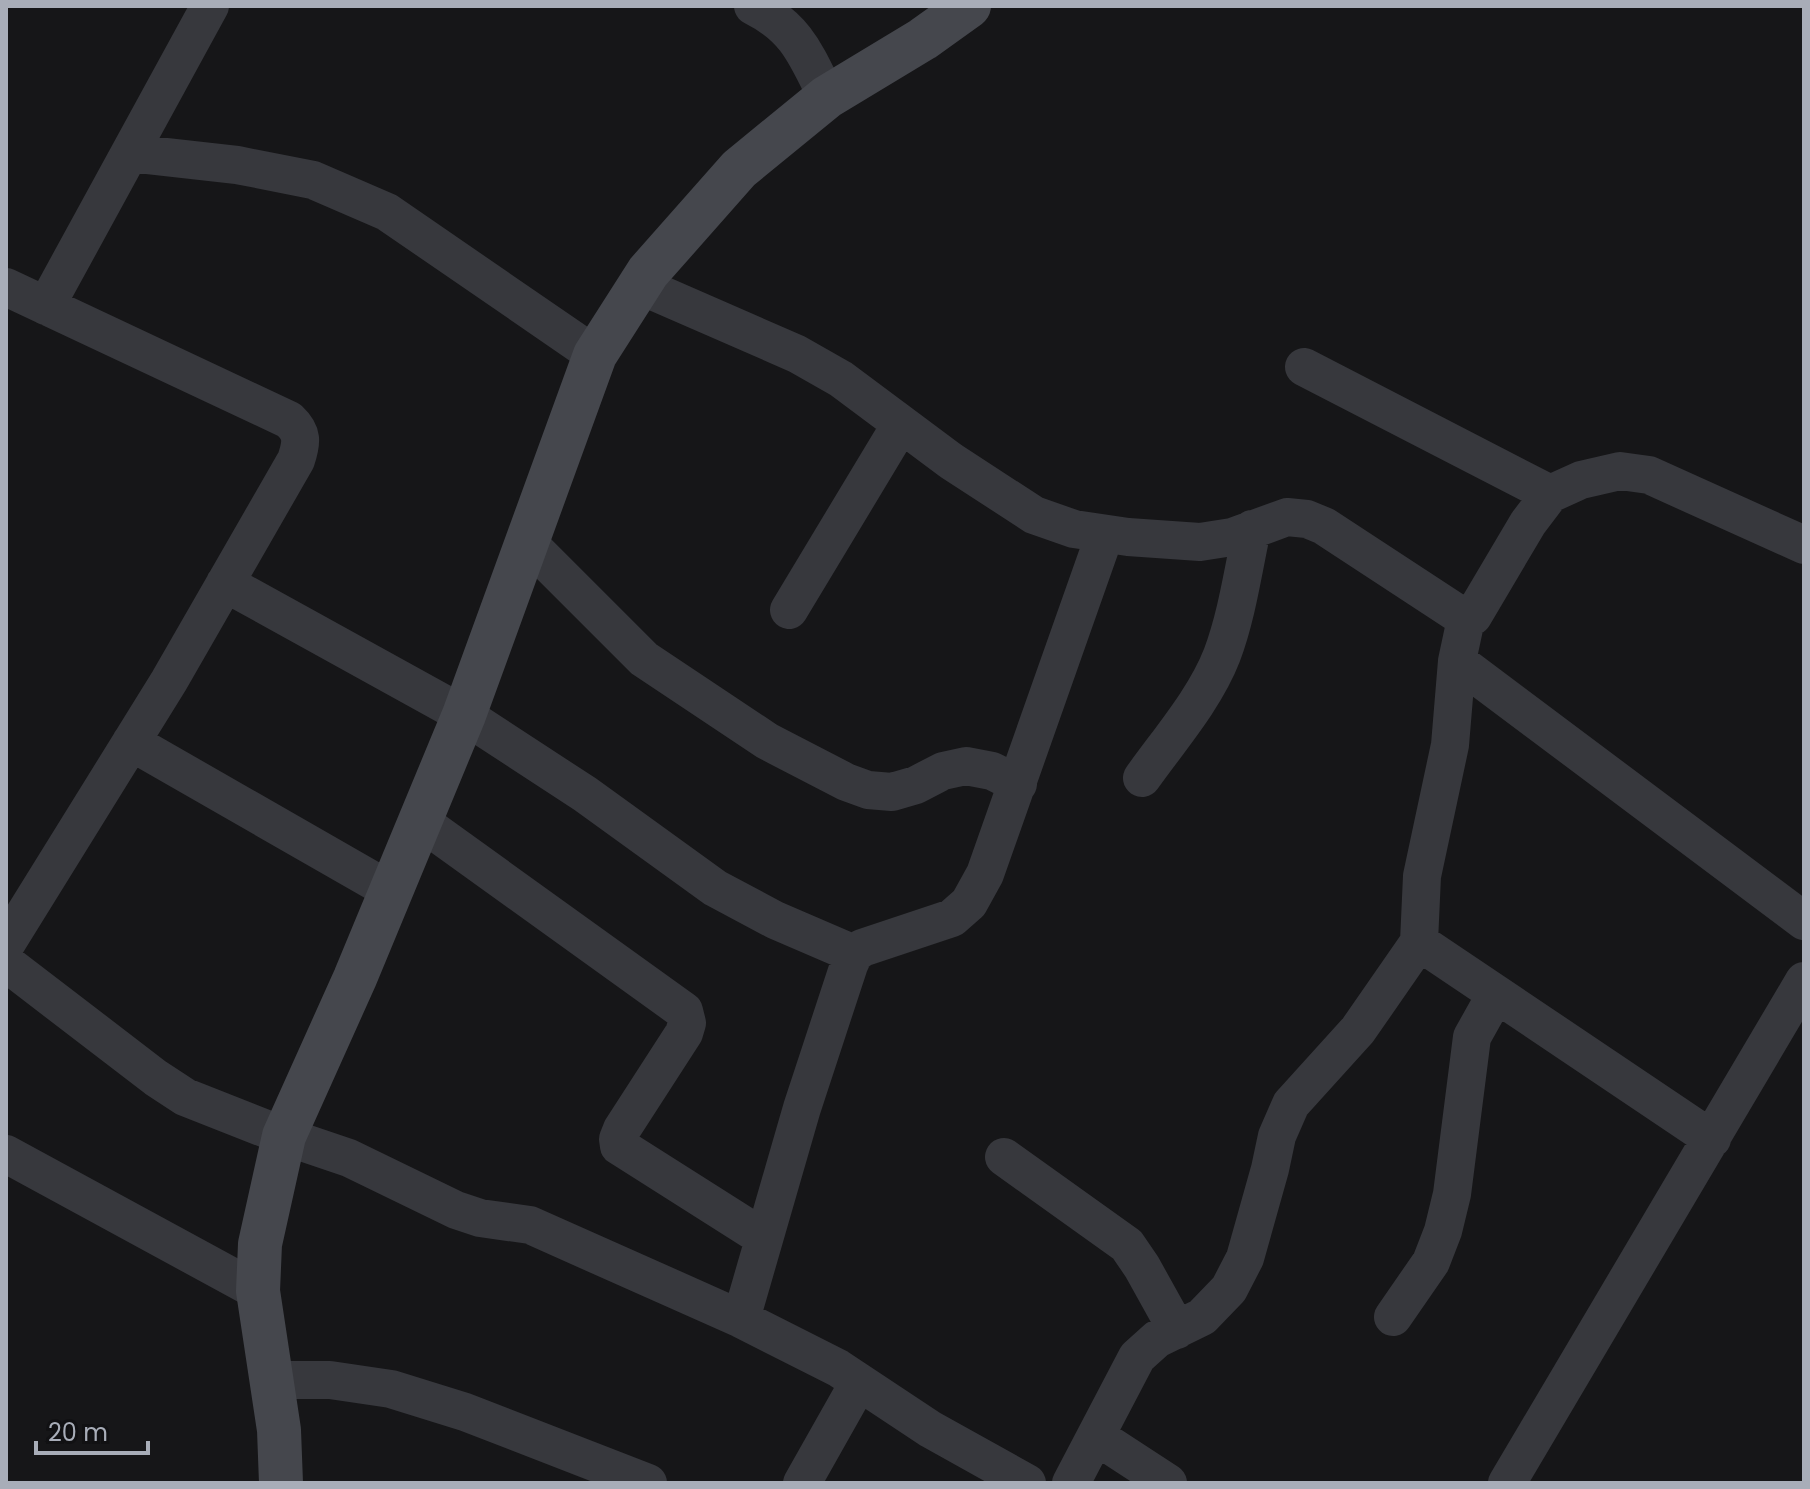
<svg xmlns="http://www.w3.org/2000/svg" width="1810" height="1489" font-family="Poppins,sans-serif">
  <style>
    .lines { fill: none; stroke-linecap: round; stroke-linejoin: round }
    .street { stroke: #37383d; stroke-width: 38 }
    .secondary { stroke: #45474d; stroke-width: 44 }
  </style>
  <rect width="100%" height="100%" fill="#161618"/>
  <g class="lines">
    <path class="street" d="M753,6C797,28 806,55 827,97
      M130,153L237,165L313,180L387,212L595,355
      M639,285L797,354L841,379L951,461L1034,515L1074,529L1128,537L1200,542L1232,537L1287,517L1307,519L1324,526L1466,619L1473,616L1528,523L1550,494L1581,480L1620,471L1649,475L1804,545
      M6,287L289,420C303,433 302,442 296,460L169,681L6,944
      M46,306L210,6
      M1304,367L1550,494
      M527,542L644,659L767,741L846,782L868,790L892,792L916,785L943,771L966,766L992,771L1018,784
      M225,583L464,715L585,794L715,888L775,920L854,954
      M789,610L901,424
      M1466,619L1457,661L1450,745L1422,876L1419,942L1712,1139
      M1457,661L1804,921
      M131,742L391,891
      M1142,778C1169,740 1205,699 1222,655C1237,615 1243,571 1252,529
      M420,821L684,1011L687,1023L684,1033L622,1129L618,1139L619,1146L764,1238
      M6,963L156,1078L185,1097L284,1136L349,1158L456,1210L480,1218L530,1225L741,1319L838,1368L930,1429L1027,1483
      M6,1154L258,1291
      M1004,1157L1127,1245L1142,1267L1177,1330
      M1393,1317L1431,1262L1443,1231L1452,1194L1472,1037L1496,994
      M741,1319L802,1108L849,965L854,954L862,948L952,918L969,903L985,874L1105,534
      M272,1380H330L391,1389L465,1412L648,1483
      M1096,1436L1168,1483
      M802,1483L859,1382
      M1071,1483L1137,1357L1157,1339L1202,1317L1229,1289L1245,1258L1270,1169L1277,1136L1291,1104L1358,1030L1419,942
      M1507,1483L1804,981"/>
    <path class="secondary" d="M281,1483L279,1430L258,1291L260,1244L284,1136L355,978L464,715L595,355L648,272L739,169L827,97L923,39L969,6"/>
  </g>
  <rect width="1810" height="1489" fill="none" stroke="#a8adb8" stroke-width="16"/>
  <path d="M36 1441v12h112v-12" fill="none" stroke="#a8adb8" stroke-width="4"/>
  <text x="48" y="1441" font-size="24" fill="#a8adb8" stroke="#111113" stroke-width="6" paint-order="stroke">20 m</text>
</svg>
